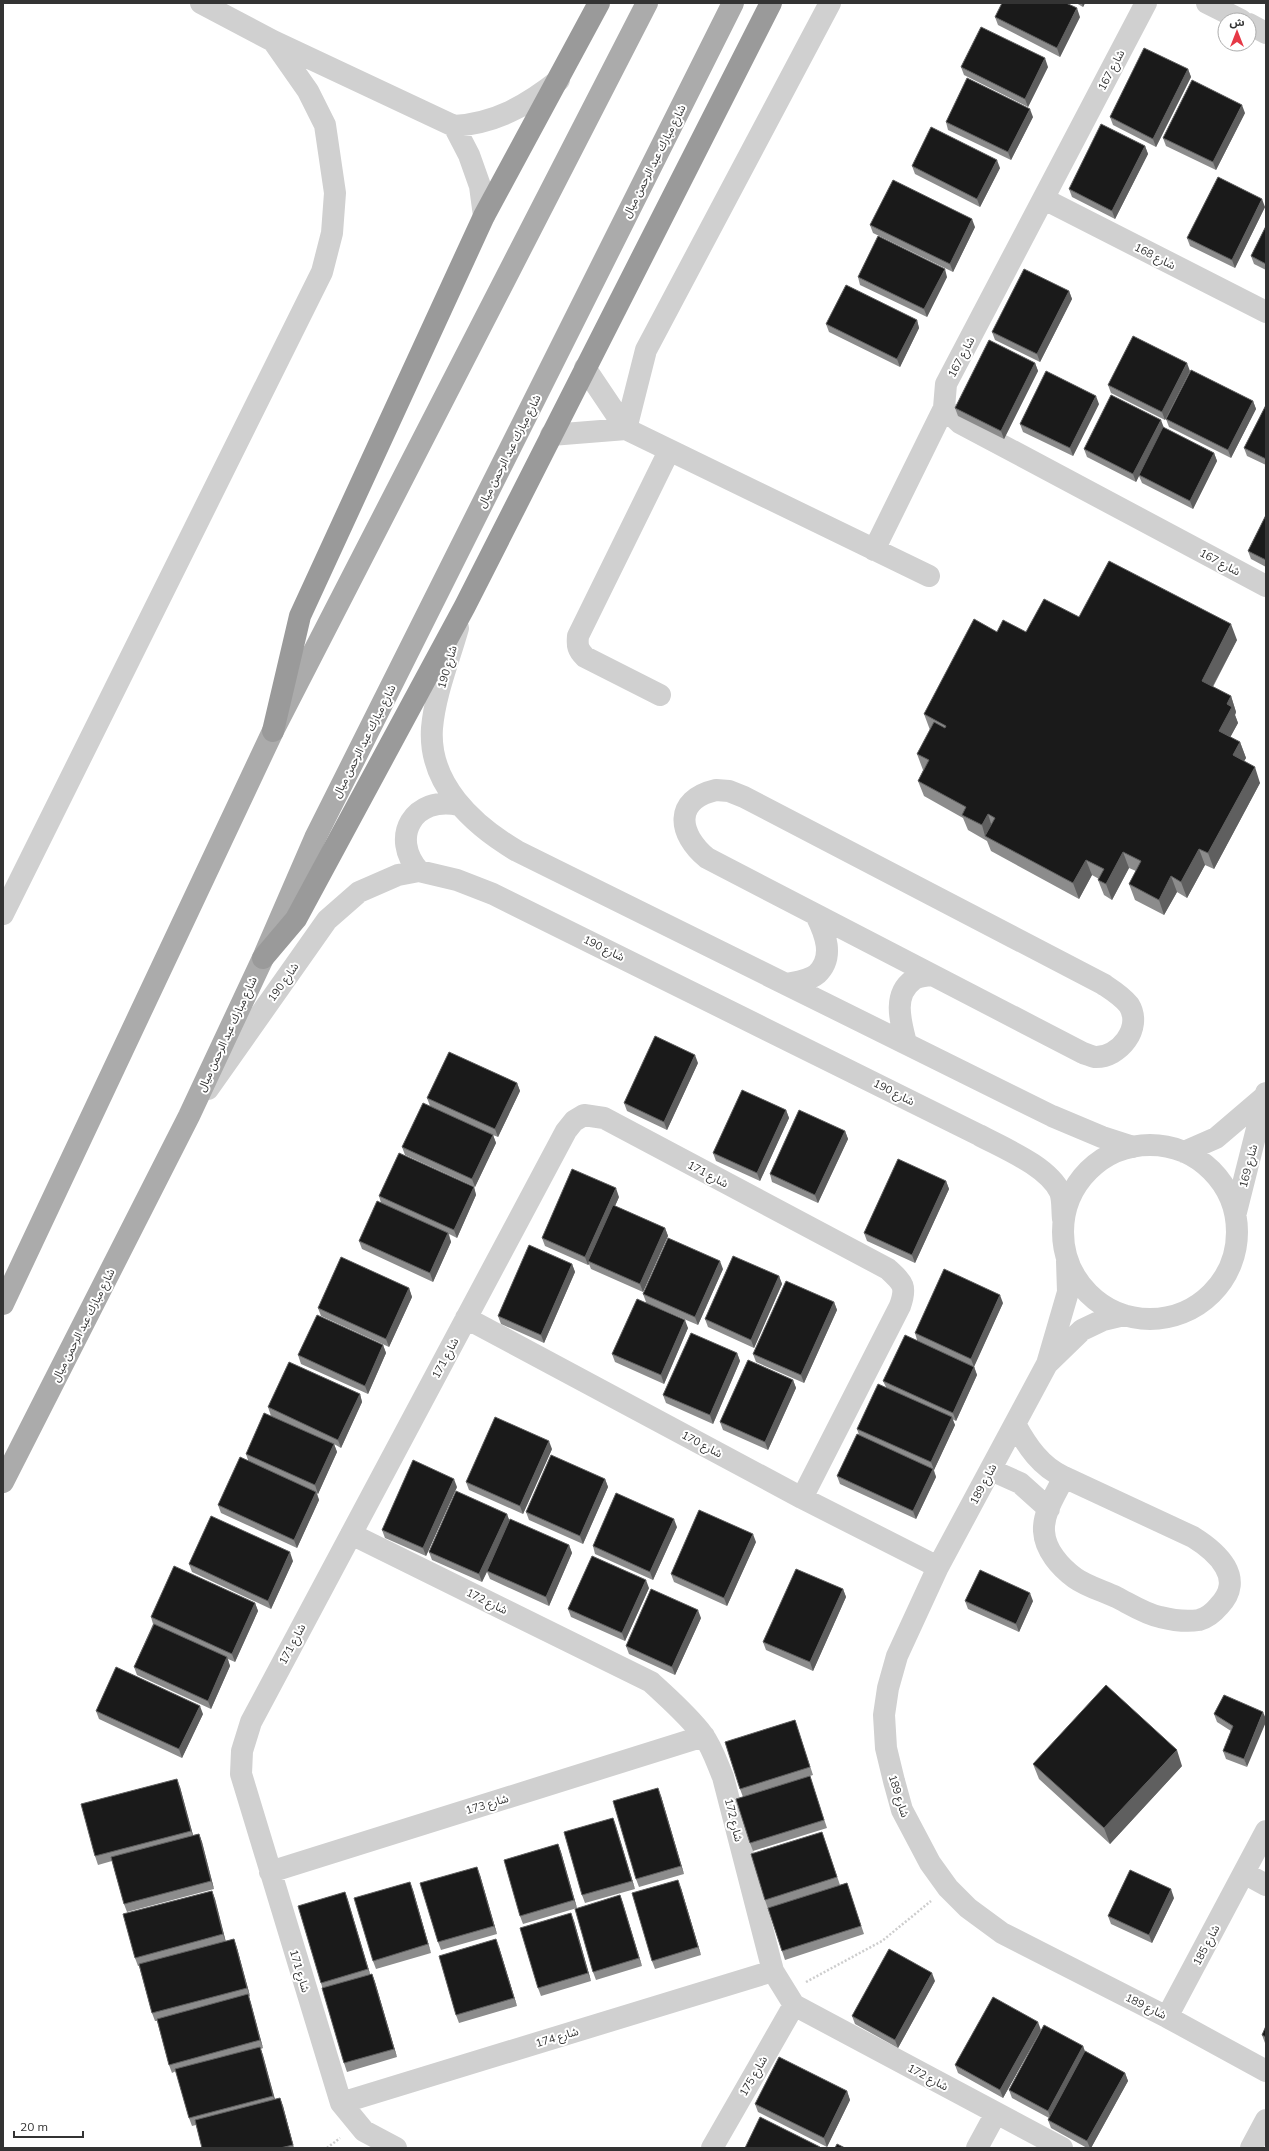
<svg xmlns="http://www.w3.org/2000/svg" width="1269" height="2151" font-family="Mulish,'Noto Sans Arabic',sans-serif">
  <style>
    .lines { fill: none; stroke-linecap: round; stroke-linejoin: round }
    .path { stroke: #cdcdcd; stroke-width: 2.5; stroke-dasharray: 2 2; stroke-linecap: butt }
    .minor { stroke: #d0d0d0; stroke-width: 22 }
    .major { stroke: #ababab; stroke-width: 22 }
    .highway { stroke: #9a9a9a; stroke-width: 22 }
    .wall { fill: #8c8c8c }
    .shaded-wall { fill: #5f5f5f }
    .building { fill: #1a1a1a; stroke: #5f5f5f }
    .labels { text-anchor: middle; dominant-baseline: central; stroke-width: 4; stroke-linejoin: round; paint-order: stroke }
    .street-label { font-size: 11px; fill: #333; stroke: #fff }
  </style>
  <rect width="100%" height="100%" fill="#fff"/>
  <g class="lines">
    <path class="path" d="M806,1982L882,1941L931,1901
      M327,2148L340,2138"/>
    <path class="minor" d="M201,3L273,41L454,126C496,123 526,106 559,80
      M1207,3L1241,20
      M1249,24L1266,33
      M454,126L469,155L480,186L484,216
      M1044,199L1266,312
      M585,368L626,429
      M944,408L960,423L1266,586
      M626,429L646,350L830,3
      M551,435L626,429L929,576
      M874,550L944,408L946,384L1146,3
      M458,628C449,660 435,694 432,728C428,784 473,825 517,851L1052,1116L1102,1137L1133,1147
      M660,695L585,657C578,650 577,646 578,636L669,451
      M716,790L729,791L744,797L1103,984C1112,990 1122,996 1129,1005C1143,1028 1119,1058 1095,1057C1091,1056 1086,1054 1083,1053L707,858C678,834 673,800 716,790Z
      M419,871C389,837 414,795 459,805
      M3,914L322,272L332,233L335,193L325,125L308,91L273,41
      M787,984C796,982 810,980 817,974C835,957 825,933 816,915
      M906,1043C901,1023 892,995 913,980C918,976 926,976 931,975
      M208,1089L327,920L359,892L398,875L419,871L457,880L493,894L979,1135C1003,1148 1048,1166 1060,1192C1063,1199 1062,1211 1063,1219
      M1063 1232a87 87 0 1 1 174 0a87 87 0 1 1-174 0Z
      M1184,1152L1216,1138L1264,1097
      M1236,1212L1266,1093
      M1067,1261L1068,1292L1047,1364L938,1567L897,1656L888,1688L884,1715L886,1748L894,1781L902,1810L930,1863L948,1888L968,1908L1002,1933L1167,2017L1266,2071
      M466,1318L802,1498L938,1567
      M1048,1363L1082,1330L1103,1320L1124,1315
      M1015,1424C1027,1446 1041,1467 1064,1477L1193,1537C1217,1552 1246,1578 1219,1606C1214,1612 1207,1618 1199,1620C1187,1622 1172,1620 1160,1617C1145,1614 1130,1604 1116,1597C1103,1591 1086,1586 1075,1578C1060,1567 1045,1550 1044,1531C1043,1512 1056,1494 1064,1477
      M991,1470L1020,1483L1049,1509
      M351,1534L651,1682C669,1699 688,1715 703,1735C712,1747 717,1763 723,1777L773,1971L794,2005L1062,2148
      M270,1872L704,1736
      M1244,1873L1266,1885
      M1167,2017L1266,1831
      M341,2103L773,1971
      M396,2148L364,2131L341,2103L241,1774L242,1751L251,1722L566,1131L574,1121L584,1115L604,1118L888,1269C903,1283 907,1286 900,1306L802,1498
      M712,2148L794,2005
      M977,2148L996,2113
      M1251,2148L1266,2120"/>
    <path class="major" d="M3,1304L273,731L647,3
      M3,1482L189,1116L263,958L315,838L733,3"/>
    <path class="highway" d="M273,731L300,616L484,216L599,3
      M263,958L296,919L465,606L771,3"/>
  </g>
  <path class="wall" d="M1076,3H1085L1083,7Z
    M995,17H1080L1060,57L998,25Z
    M961,67H1048L1028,107L964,75Z
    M1188,69L1191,77L1156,147L1113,125L1110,117Z
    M1245,113L1216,170L1166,146L1163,138Z
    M1033,117L1011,160L948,130L946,122Z
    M1145,146L1148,154L1115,219L1072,197L1069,189Z
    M912,166L1000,168L980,207L915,174Z
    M1265,207L1235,268L1190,246L1187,238Z
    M870,225L975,227L953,272L873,233Z
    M1266,226V270L1254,264L1251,256Z
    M858,277H947L927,317L860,285Z
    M1069,291L1072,299L1040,362L995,340L992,332Z
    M917,320L919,328L900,367L829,332L826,324Z
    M1035,363L1038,371L1004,439L958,416L955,408Z
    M1190,371L1165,420L1111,393L1108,385Z
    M1253,401L1256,409L1231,458L1169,427L1166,419Z
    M1099,404L1073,456L1023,432L1020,424Z
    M1266,405V465L1247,456L1244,448Z
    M1164,428L1214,453L1217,461L1193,509L1142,483L1139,476L1136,482L1087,457L1084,449Z
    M1266,515V567L1251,559L1248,551Z
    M1079,617L1237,640L1213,687L1231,696L1236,712L1235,715L1238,723L1230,737L1240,742L1246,758L1244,761L1260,783L1214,869L1205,865L1187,898L1177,892L1164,915L1135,900L1129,884L1136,871L1129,868L1112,900L1104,895L1098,880L1099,879L1092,875L1079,899L991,851L987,841L968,830L963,818L924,796L918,781L923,770L917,754L930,730L924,714L997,632H1026Z
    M698,1063L667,1130L627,1111L624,1103Z
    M517,1083L520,1091L498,1137L493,1135L496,1143L475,1187L405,1155L402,1147L430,1106L427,1098Z
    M786,1110L789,1118L760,1181L716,1161L713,1153Z
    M845,1131L848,1139L818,1203L772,1182L770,1174Z
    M946,1181L949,1189L915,1263L867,1241L864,1233Z
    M474,1187L476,1195L457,1238L449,1234L451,1242L433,1282L362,1249L359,1241L381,1203L379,1196Z
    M619,1197L615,1206L665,1228L668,1236L643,1292L591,1269L589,1264L588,1265L545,1246L542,1238Z
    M572,1264L575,1272L544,1343L501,1324L498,1316Z
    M723,1269L698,1325L658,1308L688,1328L664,1384L615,1362L612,1354L646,1302L643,1294Z
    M779,1276L782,1284L754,1348L708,1327L705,1319Z
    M409,1288L412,1297L389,1347L321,1316L318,1308Z
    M834,1302L837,1310L804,1383L756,1362L753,1354Z
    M1003,1303L974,1366L977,1375L956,1421L952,1419L955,1425L934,1470L936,1477L916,1519L840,1484L837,1476L859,1435L857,1429L886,1387L883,1381L917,1340L915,1333Z
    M383,1345L386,1353L368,1394L301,1364L298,1355Z
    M737,1353L740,1361L713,1424L666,1403L663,1395Z
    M793,1380L796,1388L768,1450L723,1430L720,1422Z
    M360,1394L362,1402L341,1448L334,1444L337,1452L318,1494L317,1493L319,1500L297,1548L221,1513L218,1505L248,1460L246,1454L271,1416L268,1407Z
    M552,1449L523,1514L469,1490L466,1482Z
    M605,1479L608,1487L583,1544L529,1520L526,1512Z
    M457,1487L426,1556L385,1538L382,1530Z
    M507,1514L509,1521L569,1545L572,1553L549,1606L490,1579L487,1572L482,1582L432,1560L429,1552Z
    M677,1527L653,1580L595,1554L593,1546Z
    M756,1542L727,1606L674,1582L671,1574Z
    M293,1561L271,1609L192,1572L189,1564Z
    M649,1588L625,1641L571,1617L568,1609Z
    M843,1589L846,1597L813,1671L766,1650L763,1642Z
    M965,1601H1033L1019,1632L968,1609Z
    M255,1603L258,1611L235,1662L228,1659L230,1666L211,1709L137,1675L134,1667L153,1624L151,1617Z
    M701,1618L675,1675L629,1654L626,1646Z
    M1224,1695L1247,1767L1226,1759L1223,1751L1231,1731L1217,1722L1214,1714Z
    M96,1711L203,1714L182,1758L99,1719Z
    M795,1720L813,1775L810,1776L827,1828L753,1851L750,1843L743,1797L740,1789Z
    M1033,1764L1182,1766L1110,1844L1039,1779Z
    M180,1787L193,1835L199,1834L202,1842L214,1889L127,1912L124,1904L112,1861L98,1865L95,1856Z
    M661,1796L684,1874L639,1887L636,1879Z
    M613,1818L635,1889L585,1903L582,1895Z
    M822,1832L840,1885L847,1883L864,1934L785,1960L765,1900Z
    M558,1844L561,1852L577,1908L523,1924L520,1916Z
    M480,1875L497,1934L441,1950L438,1942Z
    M681,1888L701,1955L655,1969L652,1961Z
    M413,1890L431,1953L376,1969L373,1961Z
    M212,1891L215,1899L226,1942L234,1939L237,1948L250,1996L249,1997L263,2048L261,2049L275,2099L280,2098L283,2106L294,2148H202L196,2125L192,2126L189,2118L176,2071L172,2073L169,2065L157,2021H155L152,2013L139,1966H138L135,1958Z
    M345,1892L370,1974H372L375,1982L397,2057L347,2072L344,2063L321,1983Z
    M620,1895L642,1966L596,1980L593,1972Z
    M1174,1898L1152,1943L1111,1924L1108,1916Z
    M574,1921L591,1981L541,1996L538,1988Z
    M499,1947L517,2006L459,2023L456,2015Z
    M935,1981L898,2048L855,2024L852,2016Z
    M1266,2026V2044L1265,2043L1262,2035Z
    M1041,2030L1003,2098L958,2073L955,2065Z
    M1083,2046L1085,2051L1125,2073L1128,2081L1091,2148H1087L1051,2128L1048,2120L1049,2118L1012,2098L1009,2090Z
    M847,2091L850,2100L827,2147L758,2112L755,2104Z"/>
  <path class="shaded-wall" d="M1082,3H1085L1083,7Z
    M1077,8L1080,17L1060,57L1057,48Z
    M1045,58L1048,67L1028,107L1025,99Z
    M1188,69L1191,77L1156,147L1153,139Z
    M1242,105L1245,113L1216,170L1213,162Z
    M1030,109L1033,117L1011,160L1008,152Z
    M1145,146L1148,154L1115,219L1112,211Z
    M997,160L1000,168L980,207L977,199Z
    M1262,199L1265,207L1235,268L1232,260Z
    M972,219L975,227L953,272L950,264Z
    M945,269L947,277L927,317L924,309Z
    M1069,291L1072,299L1040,362L1037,354Z
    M917,320L919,328L900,367L897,359Z
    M1035,363L1038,371L1004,439L1001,431Z
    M1187,363L1190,371L1165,420L1162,412Z
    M1096,396L1099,404L1073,456L1070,448Z
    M1253,401L1256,409L1231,458L1228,450Z
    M1161,420L1164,428L1139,475V476L1136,482L1133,474Z
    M1214,453L1217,461L1193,509L1190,501Z
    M1231,624L1237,640L1207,697L1202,681Z
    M1231,696L1236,712L1235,715L1238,723L1225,747L1219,731L1227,704Z
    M1240,742L1246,758L1238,771L1233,755Z
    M1255,767L1260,783L1214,869L1208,853Z
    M988,814L993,830L985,836L982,825Z
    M1199,849L1205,865L1187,898L1181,882Z
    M1123,852L1129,868L1112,900L1106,884Z
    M1086,860L1092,875L1079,899L1073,883Z
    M1171,876L1177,892L1164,915L1159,900Z
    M695,1055L698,1063L667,1130L664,1122Z
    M517,1083L520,1091L498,1137L495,1129Z
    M786,1110L789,1118L760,1181L757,1173Z
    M845,1131L848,1139L818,1203L815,1195Z
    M493,1135L496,1143L475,1187L472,1179Z
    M946,1181L949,1189L915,1263L912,1255Z
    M474,1187L476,1195L457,1238L454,1230Z
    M616,1188L619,1197L590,1262L588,1261L589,1264L588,1265L585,1257Z
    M665,1228L668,1236L643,1292L640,1284Z
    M448,1233L451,1242L433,1282L430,1273Z
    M720,1261L723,1269L698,1325L695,1317Z
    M572,1264L575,1272L544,1343L541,1335Z
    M779,1276L782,1284L754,1348L751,1340Z
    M409,1288L412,1297L389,1347L386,1339Z
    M1000,1295L1003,1303L974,1367L971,1359Z
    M834,1302L837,1310L804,1383L801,1375Z
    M685,1320L688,1328L664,1384L661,1375Z
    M383,1345L386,1353L368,1394L365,1386Z
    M737,1353L740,1361L713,1424L710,1415Z
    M974,1367L977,1375L956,1421L953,1413Z
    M793,1380L796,1388L768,1450L765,1442Z
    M360,1394L362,1402L341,1448L338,1440Z
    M952,1417L955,1425L934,1470L931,1462Z
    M549,1441L552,1449L523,1514L520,1506Z
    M334,1444L337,1452L318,1494L315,1485Z
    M933,1469L936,1477L916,1519L913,1511Z
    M454,1479L457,1487L426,1556L423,1548Z
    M605,1479L608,1487L583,1544L580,1536Z
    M316,1492L319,1500L297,1548L294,1540Z
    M507,1514L510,1522L482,1582L479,1574Z
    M674,1519L677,1527L653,1580L650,1572Z
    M753,1534L756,1542L727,1606L724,1598Z
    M569,1545L572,1553L549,1606L546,1597Z
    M290,1552L293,1561L271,1609L268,1601Z
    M646,1580L649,1588L625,1641L622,1633Z
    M843,1589L846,1597L813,1671L810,1662Z
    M1030,1593L1033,1601L1019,1632L1016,1624Z
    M255,1603L258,1611L235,1662L232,1654Z
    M698,1610L701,1618L675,1675L672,1667Z
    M227,1657L230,1666L211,1709L208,1701Z
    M200,1706L203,1714L182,1758L179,1749Z
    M1263,1712L1266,1719V1722L1247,1767L1244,1759Z
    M1177,1750L1182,1766L1110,1844L1104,1828Z
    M177,1779L180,1787L194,1839L191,1831Z
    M658,1788L661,1796L684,1874L681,1866Z
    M613,1818L616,1826L635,1889L632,1881Z
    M199,1834L202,1842L214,1889L211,1881Z
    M558,1844L561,1852L577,1908L574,1900Z
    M477,1867L480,1875L497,1934L494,1926Z
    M678,1880L681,1888L701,1955L698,1947Z
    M410,1882L413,1890L431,1953L428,1944Z
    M1171,1889L1174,1898L1152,1943L1149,1935Z
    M212,1891L215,1899L226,1943L223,1934Z
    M345,1892L348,1900L371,1977L368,1969Z
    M620,1895L623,1903L642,1966L639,1958Z
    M571,1913L574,1921L591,1981L588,1973Z
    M234,1939L237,1948L250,1996L247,1988Z
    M496,1939L499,1947L517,2006L514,1998Z
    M932,1973L935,1981L898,2048L895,2040Z
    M372,1974L375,1982L397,2057L394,2049Z
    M248,1994L251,2003L263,2048L260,2040Z
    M1038,2022L1041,2030L1003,2098L1000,2090Z
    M1083,2046L1086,2055L1051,2119L1048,2111Z
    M260,2047L263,2055L276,2104L273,2096Z
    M1125,2073L1128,2081L1091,2148H1090L1087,2141Z
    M847,2091L850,2100L827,2147L824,2138Z
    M280,2098L283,2106L294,2148L293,2145Z"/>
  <path class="building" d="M1002,3H1066L1077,8L1057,48L995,17Z
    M981,27L1045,58L1025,99L961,67Z
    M1144,48L1188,69L1153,139L1110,117Z
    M967,78L1030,109L1008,152L946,122Z
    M1192,80L1242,105L1213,162L1163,138Z
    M1101,124L1145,146L1112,211L1069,189Z
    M931,127L997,160L977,199L912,166Z
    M1218,177L1262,199L1232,260L1187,238Z
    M893,180L972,219L950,264L870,225Z
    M1266,226V264L1251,256Z
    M878,236L945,269L924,309L858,277Z
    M1024,269L1069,291L1037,354L992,332Z
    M846,285L917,320L897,359L826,324Z
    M1133,336L1187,363L1162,412L1108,385Z
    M989,340L1035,363L1001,431L955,408Z
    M1191,370L1253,401L1228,450L1166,419Z
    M1046,371L1096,396L1070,448L1020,424Z
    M1111,395L1161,420L1133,474L1084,449Z
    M1266,405V459L1244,448Z
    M1163,427L1214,453L1190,501L1139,475Z
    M1266,515V560L1248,551Z
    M1109,561L1231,624L1202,681L1231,696L1227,704L1232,707L1219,731L1240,742L1233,755L1255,767L1208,853L1199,849L1181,882L1171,876L1159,900L1129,884L1141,861L1123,852L1106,884L1098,880L1104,869L1086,860L1073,883L985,836L995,818L988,814L982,825L962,815L966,807L918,781L929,760L917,754L934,722L945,728L946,726L924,714L974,619L997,632L1003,620L1026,632L1044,599L1079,617Z
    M655,1036L695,1055L664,1122L624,1103Z
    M449,1052L517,1083L495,1129L427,1098Z
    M742,1090L786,1110L757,1173L713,1153Z
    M423,1103L493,1135L472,1179L402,1147Z
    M799,1110L845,1131L815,1195L770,1174Z
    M399,1153L474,1187L454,1230L379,1196Z
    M898,1159L946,1181L912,1255L864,1233Z
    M572,1169L616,1188L585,1257L542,1238Z
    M377,1201L448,1233L430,1273L359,1241Z
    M613,1205L665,1228L640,1284L588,1261Z
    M668,1238L720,1261L695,1317L643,1294Z
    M529,1245L572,1264L541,1335L498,1316Z
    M733,1256L779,1276L751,1340L705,1319Z
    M341,1257L409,1288L386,1339L318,1308Z
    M944,1269L1000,1295L971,1359L915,1333Z
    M786,1281L834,1302L801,1375L753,1354Z
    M637,1299L685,1320L661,1375L612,1354Z
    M317,1315L383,1345L365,1386L298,1355Z
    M691,1333L737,1353L710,1415L663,1395Z
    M905,1335L974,1367L953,1413L883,1381Z
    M748,1360L793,1380L765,1442L720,1422Z
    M289,1362L360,1394L338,1440L268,1407Z
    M878,1384L952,1417L931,1462L857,1429Z
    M264,1413L334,1444L315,1485L246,1454Z
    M495,1417L549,1441L520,1506L466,1482Z
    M857,1434L933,1469L913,1511L837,1476Z
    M551,1455L605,1479L580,1536L526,1512Z
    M240,1457L316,1492L294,1540L218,1505Z
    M413,1460L454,1479L423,1548L382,1530Z
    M456,1491L507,1514L479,1574L429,1552Z
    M616,1493L674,1519L650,1572L593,1546Z
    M699,1510L753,1534L724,1598L671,1574Z
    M211,1516L290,1552L268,1601L189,1564Z
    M510,1519L569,1545L546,1597L487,1571Z
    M592,1556L646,1580L622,1633L568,1609Z
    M174,1566L255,1603L232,1654L151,1617Z
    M796,1569L843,1589L810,1662L763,1642Z
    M980,1570L1030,1593L1016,1624L965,1601Z
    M651,1589L698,1610L672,1667L626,1646Z
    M154,1624L227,1657L208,1701L134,1667Z
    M116,1667L200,1706L179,1749L96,1711Z
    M1106,1685L1177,1750L1104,1828L1033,1764Z
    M1224,1695L1263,1712L1244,1759L1223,1751L1233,1726L1214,1714Z
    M795,1720L810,1767L740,1789L725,1742Z
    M810,1776L824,1820L750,1843L736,1799Z
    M177,1779L191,1831L95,1856L81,1804Z
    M658,1788L681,1866L636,1879L613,1801Z
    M613,1818L632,1881L582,1895L564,1832Z
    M822,1832L837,1877L765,1900L751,1854Z
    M199,1834L211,1881L124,1904L111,1857Z
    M558,1844L574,1900L520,1916L504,1860Z
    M477,1867L494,1926L438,1942L420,1883Z
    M1130,1870L1171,1889L1149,1935L1108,1916Z
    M678,1880L698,1947L652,1961L632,1893Z
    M410,1882L428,1944L373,1961L354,1898Z
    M847,1883L861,1926L782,1951L768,1908Z
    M212,1891L223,1934L135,1958L123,1914Z
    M345,1892L368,1969L321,1983L298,1906Z
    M620,1895L639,1958L593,1972L575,1909Z
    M571,1913L588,1973L538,1988L520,1928Z
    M234,1939L247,1988L152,2013L139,1964Z
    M496,1939L514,1998L456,2015L439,1956Z
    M889,1949L932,1973L895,2040L852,2016Z
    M372,1974L394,2049L344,2063L322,1988Z
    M248,1994L260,2040L169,2065L157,2019Z
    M993,1997L1038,2022L1000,2090L955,2065Z
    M1044,2025L1083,2046L1048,2111L1009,2090Z
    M1266,2026V2037L1262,2035Z
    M260,2047L273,2096L189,2118L175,2069Z
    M1085,2051L1125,2073L1087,2141L1048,2120Z
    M779,2057L847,2091L824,2138L755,2104Z
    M280,2098L293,2145L280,2148H202L195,2120Z
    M760,2117L820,2147V2148H745Z
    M837,2144L845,2148H835Z"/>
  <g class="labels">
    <g class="street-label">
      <text transform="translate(1111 70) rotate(-62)">شارع 167</text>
      <text transform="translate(654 161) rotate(-63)">شارع مبارك عبد الرحمن ميال</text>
      <text transform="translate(1155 256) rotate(27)">شارع 168</text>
      <text transform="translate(961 357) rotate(-62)">شارع 167</text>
      <text transform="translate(509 451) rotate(-63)">شارع مبارك عبد الرحمن ميال</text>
      <text transform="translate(1220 562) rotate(28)">شارع 167</text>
      <text transform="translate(447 667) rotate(-74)">شارع 190</text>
      <text transform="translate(364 741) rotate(-63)">شارع مبارك عبد الرحمن ميال</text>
      <text transform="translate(604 948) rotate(26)">شارع 190</text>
      <text transform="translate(283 982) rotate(-55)">شارع 190</text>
      <text transform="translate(227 1034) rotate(-65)">شارع مبارك عبد الرحمن ميال</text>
      <text transform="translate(894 1092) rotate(27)">شارع 190</text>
      <text transform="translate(1248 1166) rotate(-76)">شارع 169</text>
      <text transform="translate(708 1174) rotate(28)">شارع 171</text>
      <text transform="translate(83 1325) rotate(-63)">شارع مبارك عبد الرحمن ميال</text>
      <text transform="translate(445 1358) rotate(-62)">شارع 171</text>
      <text transform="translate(702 1444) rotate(28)">شارع 170</text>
      <text transform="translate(983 1484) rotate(-62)">شارع 189</text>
      <text transform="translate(487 1601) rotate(26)">شارع 172</text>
      <text transform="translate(292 1644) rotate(-62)">شارع 171</text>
      <text transform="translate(899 1796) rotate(72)">شارع 189</text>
      <text transform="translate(487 1804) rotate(-17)">شارع 173</text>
      <text transform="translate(734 1820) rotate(76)">شارع 172</text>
      <text transform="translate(1206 1945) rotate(-62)">شارع 185</text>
      <text transform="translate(300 1971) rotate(73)">شارع 171</text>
      <text transform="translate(1146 2006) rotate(26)">شارع 189</text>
      <text transform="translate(557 2037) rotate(-17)">شارع 174</text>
      <text transform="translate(753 2076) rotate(-60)">شارع 175</text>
      <text transform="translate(928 2077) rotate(28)">شارع 172</text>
    </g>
  </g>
  <rect width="1269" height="2151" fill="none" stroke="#333333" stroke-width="8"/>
  <g transform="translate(1237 32)"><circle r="19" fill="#ffffff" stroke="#adadad"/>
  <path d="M0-3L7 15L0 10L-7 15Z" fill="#e63946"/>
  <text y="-6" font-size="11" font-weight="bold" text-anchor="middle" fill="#333333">ش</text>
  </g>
  <path d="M14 2131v6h69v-6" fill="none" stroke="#333333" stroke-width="2"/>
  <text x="20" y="2131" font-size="12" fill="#333333" stroke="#ffffff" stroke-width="3" paint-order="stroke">20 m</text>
</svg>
